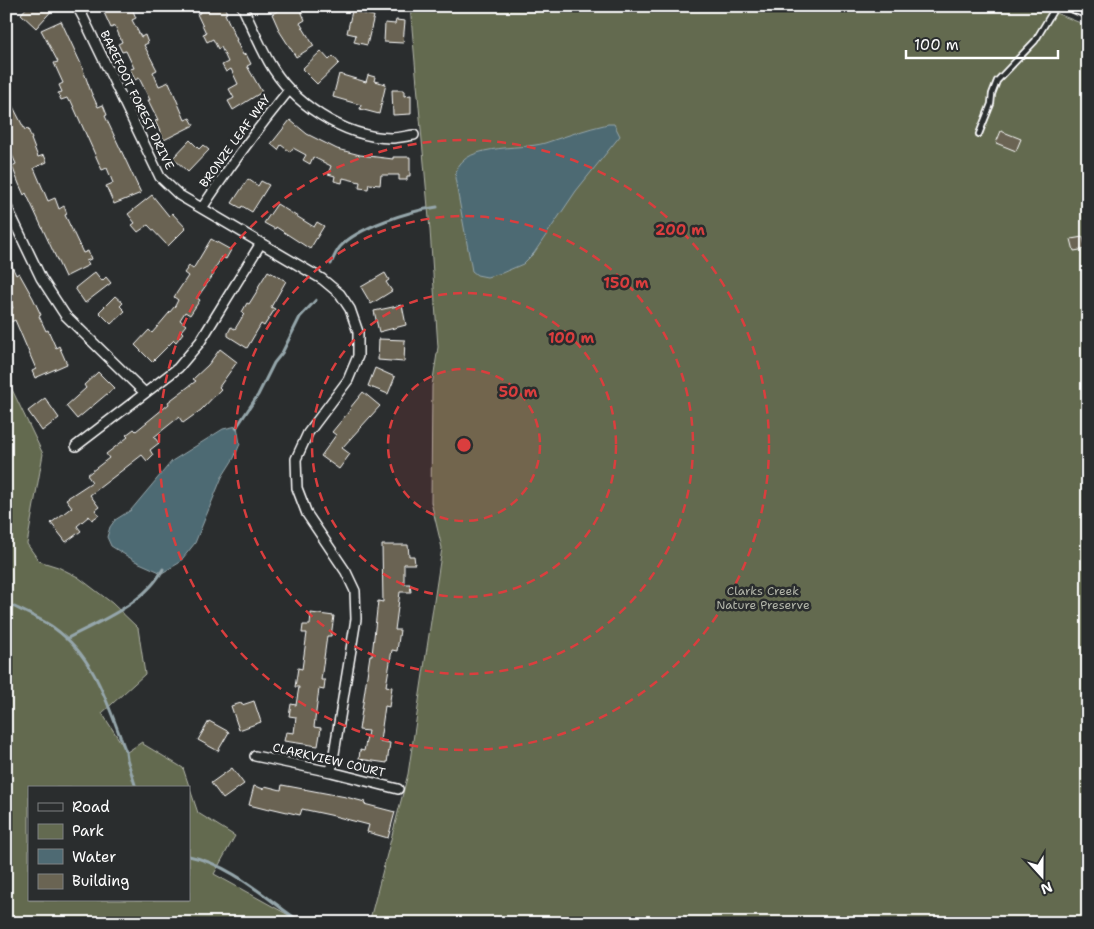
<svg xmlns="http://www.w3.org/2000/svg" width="1094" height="929" font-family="'Shantell Sans',sans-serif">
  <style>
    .green { fill: #636a50; stroke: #b1b4a8; fill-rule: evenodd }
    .water { fill: #4e6a73; stroke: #95a6ab }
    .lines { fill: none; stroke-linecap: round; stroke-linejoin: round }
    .stream { stroke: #95a6ab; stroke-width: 3 }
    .building { fill: #6a6453; stroke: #fff }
    .service-casing { stroke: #fff; stroke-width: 8 }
    .minor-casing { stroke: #fff; stroke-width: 12 }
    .secondary-casing { stroke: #fff; stroke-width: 16 }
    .service { stroke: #2a2d2e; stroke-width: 4.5 }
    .minor { stroke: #2a2d2e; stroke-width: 9 }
    .secondary { stroke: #2a2d2e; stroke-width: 12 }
    .ring { fill: none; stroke: #da3e3e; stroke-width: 2.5; stroke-dasharray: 9 6 }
    .labels { text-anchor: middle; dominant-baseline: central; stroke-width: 5; stroke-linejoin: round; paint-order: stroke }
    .street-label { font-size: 12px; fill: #fff; stroke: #2a2d2e }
    .park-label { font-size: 12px; fill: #b1b4a8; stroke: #2a2d2e }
    .centre { fill: #da3e3e; stroke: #2a2d2e; stroke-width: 2.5 }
    .ring-label { font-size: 15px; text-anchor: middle; font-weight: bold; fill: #da3e3e; stroke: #2a2d2e; stroke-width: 5; stroke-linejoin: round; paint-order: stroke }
  </style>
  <rect width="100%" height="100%" fill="#2a2d2e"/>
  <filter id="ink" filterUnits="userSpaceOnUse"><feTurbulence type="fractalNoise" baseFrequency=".02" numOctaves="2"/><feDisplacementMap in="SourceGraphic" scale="10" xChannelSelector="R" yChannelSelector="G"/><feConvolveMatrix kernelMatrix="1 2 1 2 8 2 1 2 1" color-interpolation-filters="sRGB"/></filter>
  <g filter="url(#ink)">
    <path class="green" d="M410,6H1038L1088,26V923H369L408,774L442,548L431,502L432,386L438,347L430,230Z
      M6,377L43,454L27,544L39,561L58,567L78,577L112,603L138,628L145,674L102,713L127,752L142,742L143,744L183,768L198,813L235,836L214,874L303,923H6ZM29,788H189V900H29Z"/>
    <path class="water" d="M608,124H614L620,136L576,191L534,253L523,264L502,273L487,277L477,275L472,271L455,178C457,141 520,151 545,143C566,136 586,129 608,124Z
      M237,426L240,444L234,458L222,477L195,543L179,563L162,573L135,561L111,546L107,537L110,527L115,520L131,510L172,461L223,429Z"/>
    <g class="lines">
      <path class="stream" d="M331,264C333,259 336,252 340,247C358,227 410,211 437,207
        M236,428L258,395L274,363L282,353L300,317L316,300
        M6,603C22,611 40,618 54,628C96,658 108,706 126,752L127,759L136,788
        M66,639C98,622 146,603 163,569
        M189,856C223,863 252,886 280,907C287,913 294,917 302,923"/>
    </g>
    <path class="building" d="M28,6H56L36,28L21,14Z
      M101,6H131L136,18L132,20L141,37L145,35L148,43L144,45L157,70L153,72L159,86L169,82L185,120L190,118L194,125L164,140L155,121L158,120L148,100H150L139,78L135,80L130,69L134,68L126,51L122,52L118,44L122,42L115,26L111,28Z
      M198,6H224L227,13L225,14L237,40H236L243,55L246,54L251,64L247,66L262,92L233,110L228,101L234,98L229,89L238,84L231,69L226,72L222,65L228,62L221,47L218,49L213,39L207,42L203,34L206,33L197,14L200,13Z
      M287,6H299L305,20L300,23L314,46L296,57L280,32L272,14Z
      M352,11L374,16L367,45L354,42L356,35L347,33Z
      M396,20L405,21L403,43L384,42L385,23L395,24Z
      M61,21L81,64L91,92L98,107L103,105L107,115L105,116L141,193L114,204L106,186L113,183L107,168L102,170L71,101L69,102L67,98L61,100L58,93L62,92L59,85L63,83L54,63L58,62L41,30Z
      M321,51L329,60L333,56L339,63L317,84L302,69Z
      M339,74L366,82L368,75L375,77L374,81L386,84L379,114L360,109L361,105L333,97Z
      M392,90H404V96L411,95V114L393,115Z
      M6,93L25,130L28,129L32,139H31L38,157L44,155L47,162L34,168L48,201L55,198L59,209L64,206L67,214L65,215L83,253L88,251L91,259L86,261L89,265L65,277L26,193L24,195L19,184L12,166L16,164L9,148L6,150Z
      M290,120L307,134L337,149L360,155L393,159V157H410V176H407V180H399V175H381L380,185L369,184L368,189L359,188L360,182L343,178L342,183L334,181L335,176L328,174L331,166L313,157L310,164L303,160L306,155L293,148L290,152L281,145L278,150L271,144Z
      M1001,131L1021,139L1016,151L996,143Z
      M190,140L199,149L203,145L209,150L188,172L173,158Z
      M248,179L258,186L261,181L269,185L252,212L242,206L241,208L232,203Z
      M152,195L169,216L172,213L186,228L168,246L148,225L138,232L132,225L135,223L128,214Z
      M277,204L314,227L317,222L324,226L310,249L276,227L275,229L264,223Z
      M1083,237L1086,249L1074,251L1071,239Z
      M211,239L231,250L226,259L222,257L212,273L214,274L197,298L200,300L190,315L185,312L180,320L186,325L181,331L183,333L176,342L174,340L152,362L135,345L149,330L152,333L175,306L178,300L174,297L188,276L184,273L189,266L193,269Z
      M6,254L16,275L19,273L33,298L41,315L39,316L46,331L48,330L56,348L59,346L67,364L35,378L32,371L36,369L15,320L9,323L6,317V315L10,313L8,309L13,308L6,294Z
      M268,271L286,281L271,307L275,309L264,326L261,324L247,348L228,336V333L231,327L235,329L244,314L242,312L247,303L249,304L259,288L258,287Z
      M95,272L102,281L106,277L111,283L85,303L75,288Z
      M385,273L389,280L386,282L392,291L371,304L361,287Z
      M115,296L123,303L120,306L125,311L111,324L99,312Z
      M402,305L406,325L379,332L374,311Z
      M379,339L405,340L404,362L378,360Z
      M220,349L237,362L219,387L221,389L201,410L183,423L179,417L154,437L159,443L150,450L153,455L147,461L142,455L90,495L99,507L95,510L99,515L92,520L89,516L77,526L81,531L66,542L51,523L72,507L66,499L92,482L87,475L109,458L106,454L128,437L126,435L134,429L136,431L169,404L168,402L196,381L193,379L208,365Z
      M375,368L395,377L388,394L368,386Z
      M98,372L114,388L77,419L66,406L86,388L84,385Z
      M363,392L380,406L342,448L350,454L339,469L321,456L336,435L332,432L351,409L350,408Z
      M45,398L59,418L42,431L28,411Z
      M382,545H408L409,556H414L415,564H404V584H410L411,592H400L395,630H400L397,651L392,650L386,686L392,687L389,707L385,706L380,741L390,743L387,763L359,759L360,750L364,751L368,731L359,730L370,655H372L378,601L383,602Z
      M311,613L334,616L331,636H327L321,680H325L324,690L319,689L314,727L321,728L318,746L284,741L286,732L294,733L296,717L289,716L291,704L296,705L299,687H295L298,668L302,669L307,633H302L303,625H310Z
      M254,701L261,722L239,730L231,706L241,703L242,705Z
      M209,721L229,732L218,751L198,740Z
      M232,768L244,784L223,799L211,783Z
      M282,785L346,797L365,802L364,804L395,812L388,838L367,832L369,825L330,815L302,809L300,815L270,808L269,810L249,805L254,786L264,789L265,786L281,790Z"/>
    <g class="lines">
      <defs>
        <path id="service" d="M979,134L991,104L992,94L997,81L1035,41L1056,6"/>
        <path id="minor" d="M77,6L83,17L160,177L179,195L322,279L340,294L350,309L358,332V356L348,380L308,433L296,459L297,488L307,514L346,572L355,591L356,619L331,772
          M242,6C251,25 259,44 269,62C292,103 343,137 391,138C398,138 406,136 414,135
          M6,205L41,278L65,315L145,393
          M202,208C229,167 258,128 289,90
          M76,446L178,368L200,342L261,243
          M255,756L331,772L398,789"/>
        <path id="secondary" d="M1074,6L1088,12"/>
      </defs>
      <use href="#service" class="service-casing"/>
      <use href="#minor" class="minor-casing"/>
      <use href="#secondary" class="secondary-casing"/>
      <use href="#service" class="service"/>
      <use href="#minor" class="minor"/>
      <use href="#secondary" class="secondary"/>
    </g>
  </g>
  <circle cx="464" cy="445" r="76" fill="#da3e3e" fill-opacity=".12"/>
  <g class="ring">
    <circle cx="464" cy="445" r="76"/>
    <circle cx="464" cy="445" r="152"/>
    <circle cx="464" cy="445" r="229"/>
    <circle cx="464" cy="445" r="305"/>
  </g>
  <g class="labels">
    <g class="street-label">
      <text transform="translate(137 100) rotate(64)">BAREFOOT FOREST DRIVE</text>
      <text transform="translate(235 141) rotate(-54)">BRONZE LEAF WAY</text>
      <text transform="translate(329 760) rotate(13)">CLARKVIEW COURT</text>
    </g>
    <g class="park-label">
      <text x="763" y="591">Clarks Creek<tspan x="763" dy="14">Nature Preserve</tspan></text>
    </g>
  </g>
  <circle cx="464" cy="445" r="8" class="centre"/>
  <g class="ring-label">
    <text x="680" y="235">200 m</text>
    <text x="626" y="288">150 m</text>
    <text x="571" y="343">100 m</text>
    <text x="518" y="397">50 m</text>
  </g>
  <rect width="1094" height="929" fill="none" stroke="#2a2d2e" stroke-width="25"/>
  <rect x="12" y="12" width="1069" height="904" fill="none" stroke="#fff" stroke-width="2" filter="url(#ink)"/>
  <rect x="28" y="786" width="162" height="115" fill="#2a2d2e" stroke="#7f8182"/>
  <rect x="38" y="803" width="25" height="8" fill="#2a2d2e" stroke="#7f8182"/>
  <text x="72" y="812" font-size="15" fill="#ffffff">Road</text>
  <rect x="38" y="824" width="25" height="15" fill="#636a50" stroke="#7f8182"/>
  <text x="72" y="836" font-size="15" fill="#ffffff">Park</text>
  <rect x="38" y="849" width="25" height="15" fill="#4e6a73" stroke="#7f8182"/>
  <text x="72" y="862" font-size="15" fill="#ffffff">Water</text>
  <rect x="38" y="874" width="25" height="15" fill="#6a6453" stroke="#7f8182"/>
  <text x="72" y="886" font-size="15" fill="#ffffff">Building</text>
  <g transform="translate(1042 876) rotate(159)" stroke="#2a2d2e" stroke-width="4" paint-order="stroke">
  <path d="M0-4L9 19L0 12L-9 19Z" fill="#ffffff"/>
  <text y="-8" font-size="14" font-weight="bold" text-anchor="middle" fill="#ffffff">N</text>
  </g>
  <path d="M906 50v8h152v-8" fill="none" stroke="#ffffff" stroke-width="2.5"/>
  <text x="914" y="50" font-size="15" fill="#ffffff" stroke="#2a2d2e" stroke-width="4" paint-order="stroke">100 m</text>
</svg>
